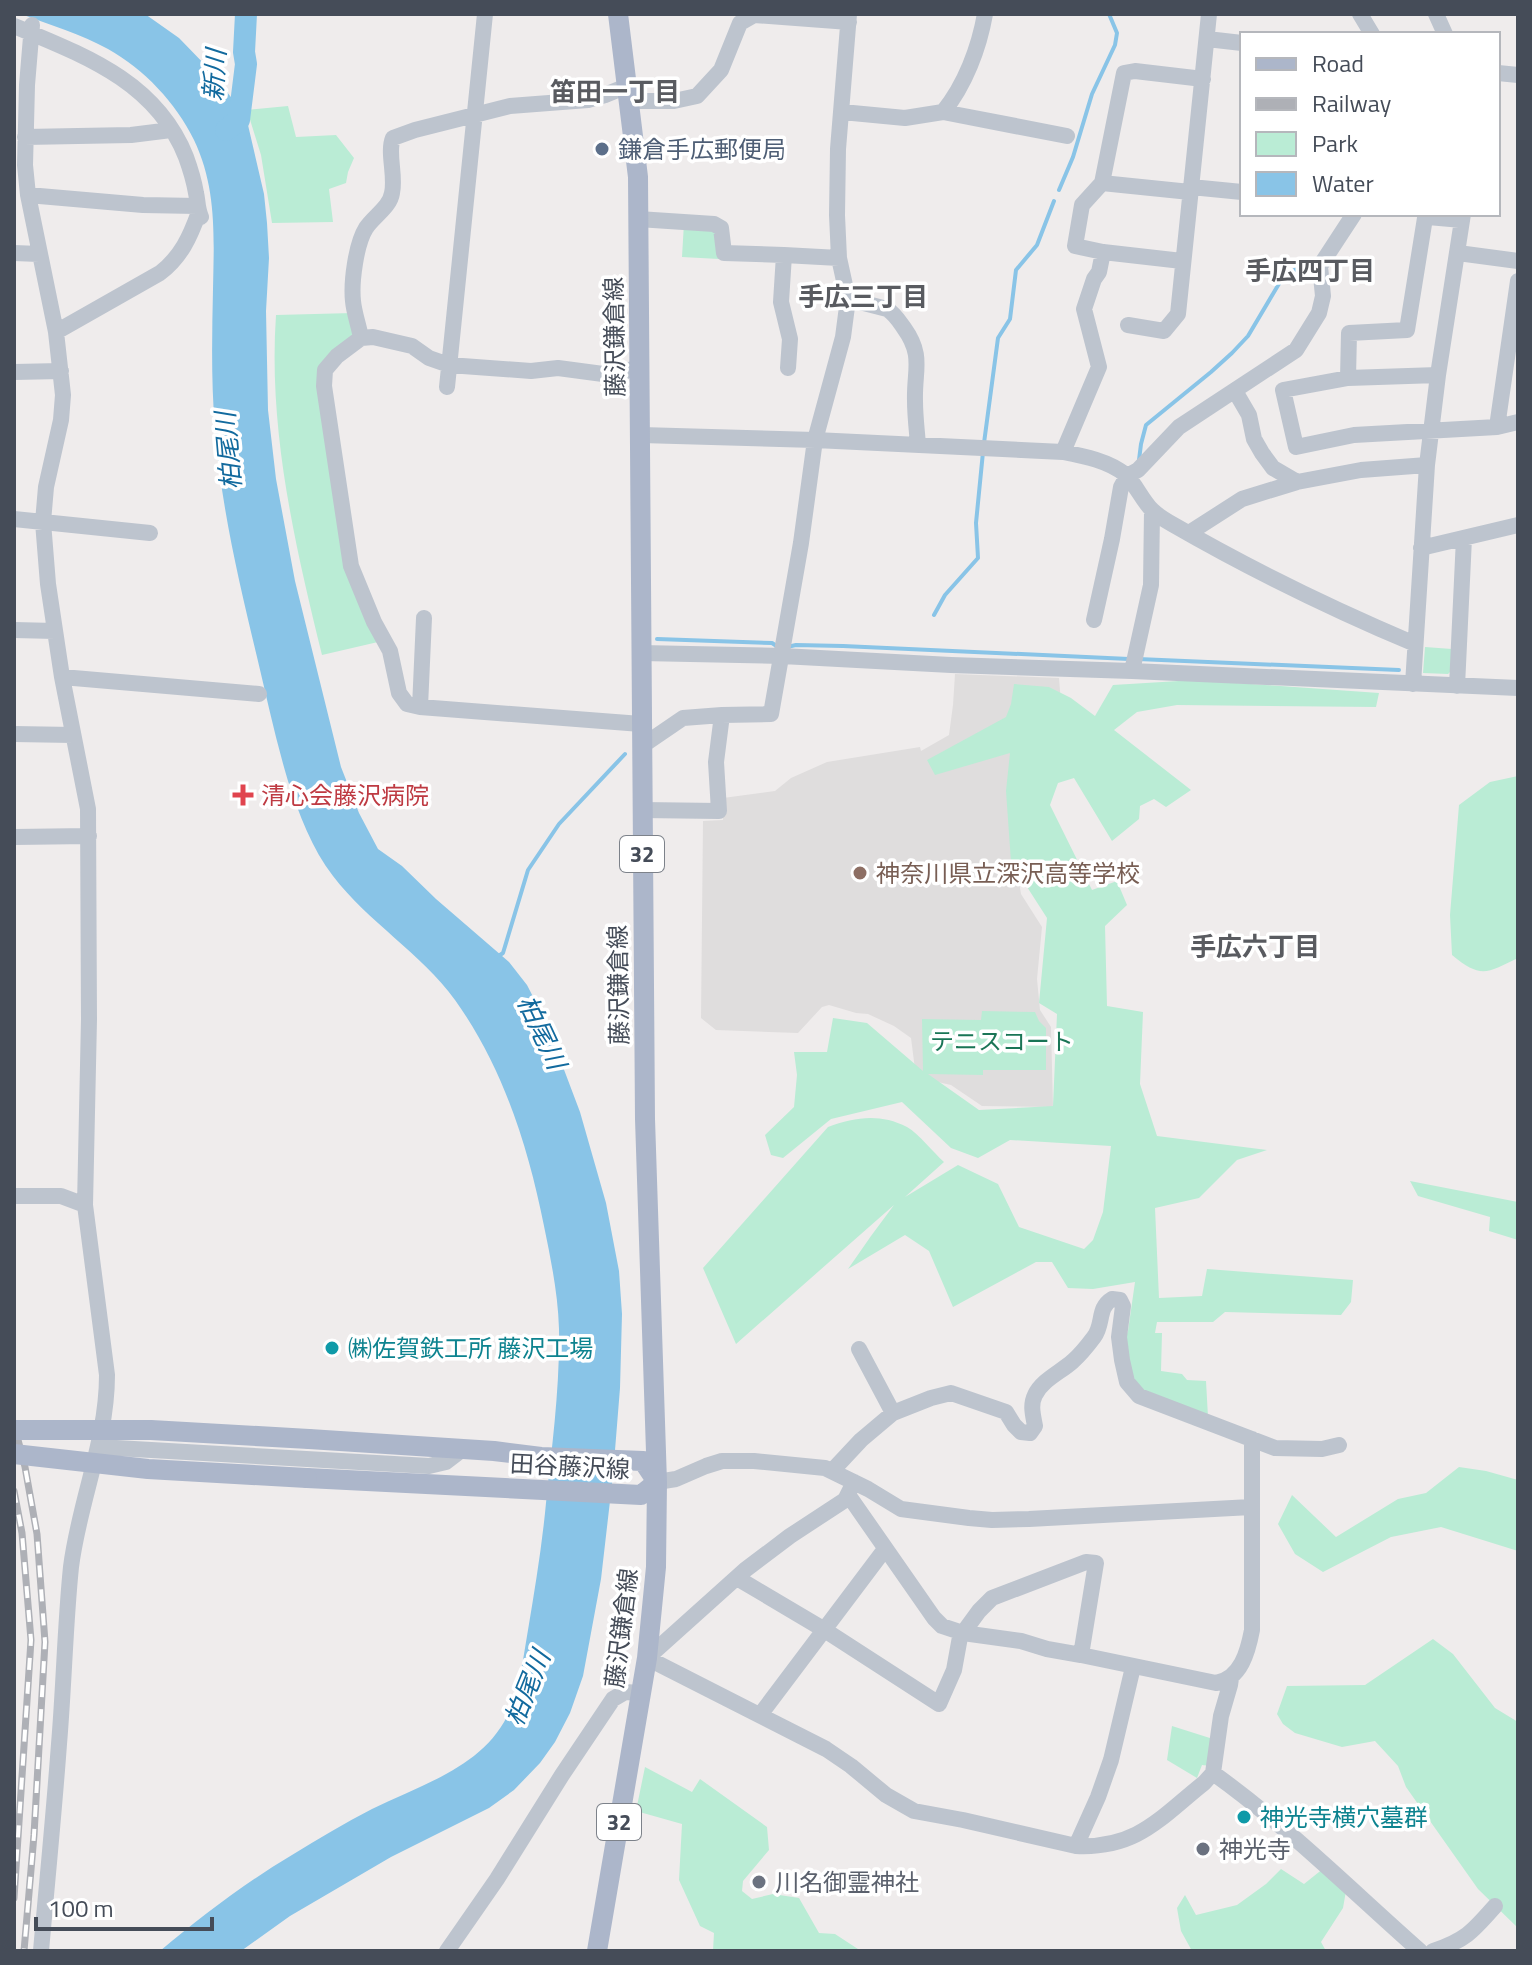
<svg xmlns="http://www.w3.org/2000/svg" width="1532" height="1965" font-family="'Titillium Web','Noto Sans JP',sans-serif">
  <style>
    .education { fill: #dfdddd }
    .green { fill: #baecd5 }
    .water { fill: #89c4e7 }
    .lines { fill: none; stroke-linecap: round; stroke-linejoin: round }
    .stream { stroke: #89c4e7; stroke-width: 4 }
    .river { stroke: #89c4e7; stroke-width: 22 }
    .minor { stroke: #bdc4ce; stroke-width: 16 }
    .major { stroke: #acb6ca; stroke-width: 20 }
    .rail-casing { stroke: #aeb0b6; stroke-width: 7 }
    .rail { stroke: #fff; stroke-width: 4; stroke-dasharray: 12; stroke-linecap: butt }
    .major-bridge { stroke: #acb6ca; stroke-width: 20 }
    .service-dot { fill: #5c6f8a; stroke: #fff; stroke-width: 3 }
    .health-dot { fill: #e0444e; stroke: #fff; stroke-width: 3 }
    .education-dot { fill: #8d6e63; stroke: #fff; stroke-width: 3 }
    .culture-dot { fill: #0f9aa8; stroke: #fff; stroke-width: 3 }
    .worship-dot { fill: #6b7280; stroke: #fff; stroke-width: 3 }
    .labels { text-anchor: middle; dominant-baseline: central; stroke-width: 7; stroke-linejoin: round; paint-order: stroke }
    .shield { fill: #fff; stroke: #7d828a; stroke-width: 2 }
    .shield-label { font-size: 22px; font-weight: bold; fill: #454c58 }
    .service-label { font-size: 24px; fill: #4e5e75; stroke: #fff; text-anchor: start }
    .street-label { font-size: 24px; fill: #454c58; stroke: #fff }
    .health-label { font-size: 24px; fill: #be3a42; stroke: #fff; text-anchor: start }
    .education-label { font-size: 24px; fill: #785e54; stroke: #fff; text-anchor: start }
    .park-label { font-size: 24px; fill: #1a7556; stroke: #fff }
    .culture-label { font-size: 24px; fill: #0d838f; stroke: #fff; text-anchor: start }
    .worship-label { font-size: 24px; fill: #5b616d; stroke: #fff; text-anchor: start }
    .water-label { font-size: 26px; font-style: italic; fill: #126a9e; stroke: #fff }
    .neighbourhood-label { font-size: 26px; font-weight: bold; fill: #595b60; stroke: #fff }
  </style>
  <rect width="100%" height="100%" fill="#efecec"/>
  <path class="education" d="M955,674L1059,678L1062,716L1014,853L1021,894L1042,927L1037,979L1040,1010L1051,1027L1053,1107L982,1106L951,1085L916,1077L911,1038L894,1026L868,1014L856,1013L829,1005L822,1007L798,1033L716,1030L701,1018L703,821L723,820V798L775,791L791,778L827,762L920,747L921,751L949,735L953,705Z"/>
  <path class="green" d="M288,106L296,137L336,135L354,158L348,172L346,183L329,189L333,222L272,223L261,155L247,110Z
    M684,223L710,226L719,238V259L682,257Z
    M353,313L355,333L327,360L340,524L378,642L322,655C295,545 268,430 276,315Z
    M1425,647L1452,649L1451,671L1448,674L1423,673Z
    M1195,680L1379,693L1376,707L1177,705L1137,712L1114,730L1191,790L1166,807L1154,799L1140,806L1139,819L1112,841L1074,778L1058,783L1050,805L1092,890L1117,881L1127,905L1105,926L1107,1006L1143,1012L1140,1084L1157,1136L1267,1150L1237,1160L1199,1198L1155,1208L1159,1298L1202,1296L1207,1269L1353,1280L1351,1302L1341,1315L1225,1312L1213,1322H1157L1155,1333H1162L1161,1371L1182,1374L1187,1380L1206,1381L1208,1417L1146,1393L1133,1380L1124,1341L1128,1331L1135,1282L1093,1289L1068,1288L1052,1262H1036L953,1307L929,1251L905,1235L848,1269L871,1236L894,1205L736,1344L703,1268L828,1127C855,1117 880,1113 907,1127C919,1134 933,1152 944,1162L905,1197L958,1165L998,1184L1019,1227L1084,1249L1093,1240L1103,1212L1111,1146L1010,1140L978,1158L951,1148L902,1102L831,1119L783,1158L771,1155L765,1135L794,1107L797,1075L794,1052H827L833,1018L867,1023L923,1071L922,1019L981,1020L982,1011L1035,1012L1039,1021L1046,1028V1070H983V1075L928,1074L979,1110L1053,1106L1057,1014L1039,1003L1047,918L1011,862L1006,791L1010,753L935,775L927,760L1006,717L1011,704L1014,684L1049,687L1071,698L1095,716L1113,685Z
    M1518,776V958C1487,973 1481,979 1452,955L1450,915L1459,805L1490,782Z
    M1410,1181L1518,1202V1240L1489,1231L1490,1217L1418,1196Z
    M1459,1467L1486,1471L1518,1480V1551L1441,1527L1391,1537L1323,1572L1295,1554L1278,1524L1292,1495L1336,1537L1398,1499L1426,1493Z
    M1433,1639L1453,1654L1495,1708L1518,1722V1928L1478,1889L1406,1787L1398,1766L1375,1741L1342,1747L1295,1733L1283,1724L1277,1714L1287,1686L1365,1685Z
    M1172,1726L1213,1739L1210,1766L1202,1765L1197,1778L1167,1760Z
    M645,1767L692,1792L700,1779L767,1827L769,1850L743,1881L742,1891L752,1899L773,1894L799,1898L819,1933L835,1934L861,1951H713L714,1933L700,1926L679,1880L682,1824L636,1811Z
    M1324,1868L1346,1891L1343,1908L1321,1942L1326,1951H1192L1181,1931L1177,1908L1185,1895L1196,1915L1237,1905L1266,1884L1281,1869L1304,1884Z"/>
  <path class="water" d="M21,14H145L179,38L211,71L240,109L248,125L264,194L267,223L269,258L266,311L268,410L276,479L295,581L341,767L359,813L378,849L402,866L436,899L509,962L527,985L546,1022L580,1112L606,1203L619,1271L622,1314L620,1388L613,1475L601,1579L583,1676L570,1713L555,1742L540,1763L514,1790L489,1808L391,1857L290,1916L241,1951H160C202,1916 245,1883 292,1855C318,1839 345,1823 372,1809C427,1782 494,1764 514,1699C521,1677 524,1653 528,1630C535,1588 542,1546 546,1503C552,1446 560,1387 559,1329C558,1294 551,1260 544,1226C528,1146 503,1067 455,1000C421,953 368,922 333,876C312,849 299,814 288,781C276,741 267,699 257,657C239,582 221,506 215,429C211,382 212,335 213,289C214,238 217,188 194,140C176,103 144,69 108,49C81,34 50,25 21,14Z"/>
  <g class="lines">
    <path class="stream" d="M1059,190L1073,157L1092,94L1115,45L1117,33L1109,14
      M984,443L998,338L1010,319L1016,270L1037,245L1054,201
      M1139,460L1141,444L1146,425L1211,372L1232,353L1248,336L1283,277C1293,268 1306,267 1317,259
      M934,615L945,595L978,558L976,523L983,452
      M657,639L772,643L778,647
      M787,647L796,645L843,646L1129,659
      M1138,659L1399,670
      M497,957L503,953L528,870L559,824L625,754"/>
    <path class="river" d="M226,130L239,120L246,64L244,52L246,14"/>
    <path class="minor" d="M1360,14L1372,34
      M1436,14L1445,34
      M32,25L27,85L25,165L28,195L56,332L63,395L61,420L46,487L43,522L48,584L62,677L88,809L89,1019L85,1205L107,1375C107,1441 79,1502 71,1567C65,1626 64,1685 59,1744C54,1813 47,1882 41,1951
      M14,26C83,55 156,81 186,157C190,168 194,181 196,193C198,201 197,208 201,217
      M1207,39L1242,43
      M1498,73L1518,75
      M629,101H674L697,96L721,70L740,23L754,15L849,22
      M842,112L905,118L943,112L1067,136
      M943,112C965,85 979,48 985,14
      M25,137L131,135L171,130
      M1102,183L1190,192
      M1191,187L1242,192
      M28,195L143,205L197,206
      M638,219L714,224L721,228L724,253L784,255
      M14,253L39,254
      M1458,253L1518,261
      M1182,261L1103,252L1075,246L1082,205L1102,183L1124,73L1135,71L1203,79
      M848,299L887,309C895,314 899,321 904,328C924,356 914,370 915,401C915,416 917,431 918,445
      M1128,325L1164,331L1178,314L1209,14
      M56,332L160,273C181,257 190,237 199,212
      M361,338C359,326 354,313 353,301C351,282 356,244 366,228C374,216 390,207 392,193C396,176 387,152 393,138L415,130L510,106L588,100L605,95L627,86
      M640,367L619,373L603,374L558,368L531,371L449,365L429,358L412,346L373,337L361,338L337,356L325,370L324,386L351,566L374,622L390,651L399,693L407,704L420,707L641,724
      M788,368L790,339L781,302L784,255L839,258
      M14,372L61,371
      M1438,375L1348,378L1283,390L1296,447L1354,435L1497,427L1518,422
      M1348,378L1349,333L1407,330L1425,218L1428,217L1462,220
      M447,387L485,14
      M1235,391L1249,415L1254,439L1262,453L1273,468L1297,482
      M1497,427L1518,281
      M641,435L815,440L1063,452C1084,456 1109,461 1126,475C1136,485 1142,500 1152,510C1157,515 1165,520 1172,524C1250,569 1332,609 1415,644
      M1063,452L1099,367L1084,309L1094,279L1099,272L1103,252
      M14,519L150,533
      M1189,533L1242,499L1297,482L1361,470L1427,465
      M1421,548L1518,525
      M1094,620L1112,539L1121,487L1127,476L1138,470L1179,427L1296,350L1319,313L1323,296L1320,266L1354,214
      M14,630L55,631
      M641,653L782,656L951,665L1132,671L1518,688
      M1132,671L1151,585L1152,511
      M62,677L259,694
      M1413,684L1427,465L1438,375L1463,214
      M1457,686L1464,538
      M420,707L424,618
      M14,734L73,735
      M642,746L683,718L722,715
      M642,810L719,811L716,762L722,715L771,714L801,543L815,440L843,337L848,299L839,258L837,215L838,149L849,14
      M14,837L89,836
      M14,1196H61L85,1205
      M859,1349L893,1413
      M99,1447L429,1466L446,1462L463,1449
      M832,1471L861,1440L893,1413L931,1398L951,1393L1006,1412L1014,1425L1021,1432L1030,1433L1035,1426C1033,1415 1030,1405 1035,1395C1042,1380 1061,1372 1073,1361C1081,1354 1088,1345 1094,1337C1104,1324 1097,1308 1112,1299L1120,1300L1123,1306L1119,1337L1122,1360L1127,1382L1139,1396L1275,1448L1322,1449L1339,1445
      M657,1482L676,1479L706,1466L722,1461H754L825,1468L868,1489L901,1509L969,1518L992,1520L1029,1519L1251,1507
      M854,1482L845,1500L790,1536L745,1570L647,1658L826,1749L851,1766L886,1795L914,1811L963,1820L1076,1846C1137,1849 1160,1818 1204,1783L1213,1773L1221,1716L1230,1685L1231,1678
      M849,1496L934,1618L942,1626L963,1633L1021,1641L1047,1649L1081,1655L1216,1683C1241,1679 1248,1651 1252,1630V1439
      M737,1578L823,1629L939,1704L954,1670L960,1637L979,1611L992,1598L1086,1562L1096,1563L1081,1655
      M760,1715L885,1549
      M1213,1773C1287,1826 1352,1891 1420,1951
      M1076,1846L1098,1797L1111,1760L1133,1667
      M447,1951L497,1879L562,1775L613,1699L625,1692L640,1693
      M1433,1951C1466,1940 1473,1931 1495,1906"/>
    <path class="major" d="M307,1478L641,1495L657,1482L643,1461L541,1457L494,1451L309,1439
      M597,1951L647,1658L656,1567L657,1482L645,1119L638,177L618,14"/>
    <defs>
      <path id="rail" d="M14,1424L25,1467L37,1534L45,1642L34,1835L24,1951
        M14,1491L22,1533L31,1640L14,1898"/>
    </defs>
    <use href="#rail" class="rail-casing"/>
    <use href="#rail" class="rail"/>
    <path class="major-bridge" d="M14,1430H151L309,1439
      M14,1454L148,1469L307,1478"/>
  </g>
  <circle class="service-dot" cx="602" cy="149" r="8"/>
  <path class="health-dot" d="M239 783h8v8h8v8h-8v8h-8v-8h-8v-8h8z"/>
  <circle class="education-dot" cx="860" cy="873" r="8"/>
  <g class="culture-dot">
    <circle cx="332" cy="1348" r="8"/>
    <circle cx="1244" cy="1817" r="8"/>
  </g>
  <g class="worship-dot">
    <circle cx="1203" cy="1849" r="8"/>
    <circle cx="759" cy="1882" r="8"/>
  </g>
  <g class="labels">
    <g class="shield">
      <rect x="620" y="836" width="44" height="36" rx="6"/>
      <rect x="597" y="1804" width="44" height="36" rx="6"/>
    </g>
    <g class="shield-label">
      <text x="642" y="854">32</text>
      <text x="619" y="1822">32</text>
    </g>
    <g class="service-label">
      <text x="618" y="149">鎌倉手広郵便局</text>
    </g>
    <g class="street-label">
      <text transform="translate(614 337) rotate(-91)">藤沢鎌倉線</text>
      <text transform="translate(618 985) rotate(-91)">藤沢鎌倉線</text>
      <text transform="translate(570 1466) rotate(3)">田谷藤沢線</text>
      <text transform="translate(621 1628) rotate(-83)">藤沢鎌倉線</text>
    </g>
    <g class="health-label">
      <text x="261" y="795">清心会藤沢病院</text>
    </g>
    <g class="education-label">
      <text x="876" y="873">神奈川県立深沢高等学校</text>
    </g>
    <g class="park-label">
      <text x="1002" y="1041">テニスコート</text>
    </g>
    <g class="culture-label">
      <text x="348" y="1348">㈱佐賀鉄工所 藤沢工場</text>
      <text x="1260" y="1817">神光寺横穴墓群</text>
    </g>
    <g class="worship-label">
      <text x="1219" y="1849">神光寺</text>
      <text x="775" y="1882">川名御霊神社</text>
    </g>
    <g class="water-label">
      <text transform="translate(214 75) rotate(-86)">新川</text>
      <text transform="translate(228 451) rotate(-95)">柏尾川</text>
      <text transform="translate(542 1032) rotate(65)">柏尾川</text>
      <text transform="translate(527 1688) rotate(-68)">柏尾川</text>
    </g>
    <g class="neighbourhood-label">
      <text x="615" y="91">笛田一丁目</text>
      <text x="1310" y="270">手広四丁目</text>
      <text x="863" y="296">手広三丁目</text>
      <text x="1255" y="946">手広六丁目</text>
    </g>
  </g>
  <rect width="1532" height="1965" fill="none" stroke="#454c58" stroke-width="32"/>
  <rect x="1240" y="32" width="260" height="184" fill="#ffffff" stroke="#b5b7bc" stroke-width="2"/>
  <rect x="1256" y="58" width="40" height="12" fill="#acb6ca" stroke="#b5b7bc" stroke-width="2"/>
  <text x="1312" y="72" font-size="24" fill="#454c58">Road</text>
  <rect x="1256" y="98" width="40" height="12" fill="#aeb0b6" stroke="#b5b7bc" stroke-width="2"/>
  <text x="1312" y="112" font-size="24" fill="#454c58">Railway</text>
  <rect x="1256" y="132" width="40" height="24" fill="#baecd5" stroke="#b5b7bc" stroke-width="2"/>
  <text x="1312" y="152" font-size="24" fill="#454c58">Park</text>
  <rect x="1256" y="172" width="40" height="24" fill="#89c4e7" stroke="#b5b7bc" stroke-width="2"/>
  <text x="1312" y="192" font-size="24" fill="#454c58">Water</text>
  <path d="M36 1917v12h176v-12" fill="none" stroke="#454c58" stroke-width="4"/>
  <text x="48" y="1917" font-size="24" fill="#454c58" stroke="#ffffff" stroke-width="6" paint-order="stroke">100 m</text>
</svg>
